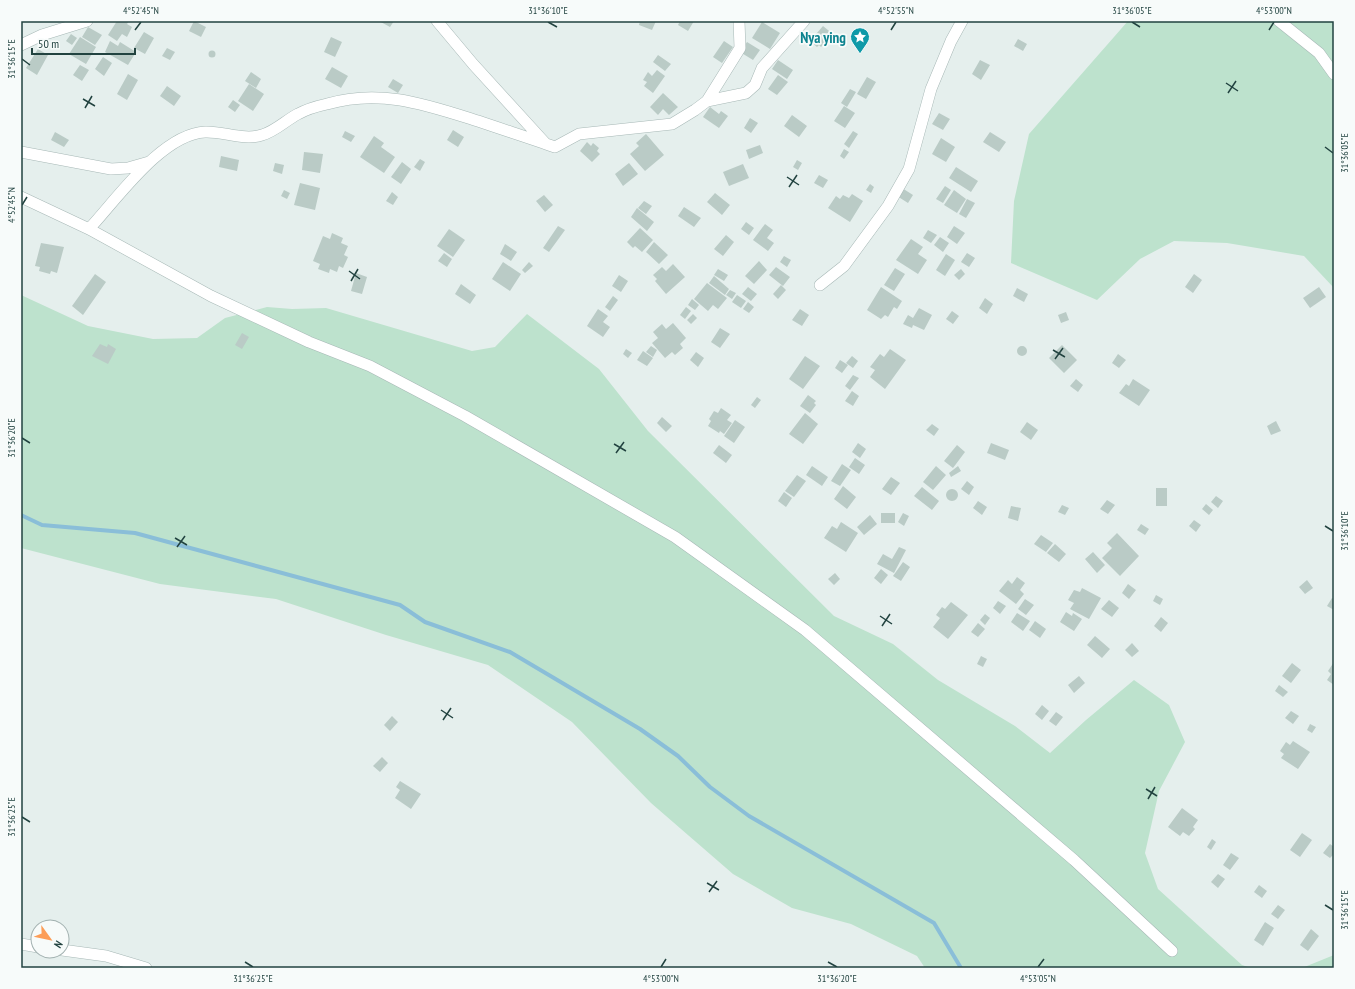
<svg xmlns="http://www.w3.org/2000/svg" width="1355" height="989" font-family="'PT Sans Narrow',sans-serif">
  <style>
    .green { fill: #bde2cd }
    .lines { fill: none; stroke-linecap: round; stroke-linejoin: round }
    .stream { stroke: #8abed8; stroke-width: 4 }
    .building { fill: #bacbc6 }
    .street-casing { stroke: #a7b8b6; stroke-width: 12 }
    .street { stroke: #fff; stroke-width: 11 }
    .ticks { fill: none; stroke: #224340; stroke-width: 1.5 }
    .labels { text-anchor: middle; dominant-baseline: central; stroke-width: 3.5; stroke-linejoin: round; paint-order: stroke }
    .culture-label { font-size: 15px; font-weight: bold; fill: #0d838f; stroke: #f7fbfa; text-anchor: end }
    .neatline { fill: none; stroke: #224340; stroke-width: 1.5 }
    .ticks-label { font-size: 10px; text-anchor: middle; fill: #224340 }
  </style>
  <rect width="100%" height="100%" fill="#e5efed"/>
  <path class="green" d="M1128,21H1334V288L1304,256L1227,243L1174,241L1140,259L1097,300L1011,263L1014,201L1029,134Z
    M21,295L88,326L153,339L197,338L225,318L267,307L292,309L326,308L472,351L495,347L527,314L599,369L648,431L834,616L893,644L938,680L1015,726L1050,753L1086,720L1134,680L1169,705L1185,742L1159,791L1145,853L1158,889L1242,965L1251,968H925L917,956L851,924L792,908L733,874L651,803L572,722L488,665L386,635L276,599L160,584L21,548Z
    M1334,955V968H1302Z"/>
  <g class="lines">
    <path class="stream" d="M21,515L42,525L135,533L400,605L425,622L510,652L640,729L678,756L710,787L749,816L934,923L961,968"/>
  </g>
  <path class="building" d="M117,21H129L127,24L132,27L127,37L122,34L117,41L108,35Z
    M194,21L206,27L201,37L189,31Z
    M379,21H394L390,27Z
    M640,21H656L652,30L639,25Z
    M680,21H694L688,31L678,25Z
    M762,22L780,33L770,49L752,38Z
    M823,26L834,35L827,43L825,42L821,47L819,45L817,47L810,41Z
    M88,27L102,35L95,45L82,37Z
    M144,32L154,38L145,54L134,48Z
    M71,34L77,38L72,45L66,41Z
    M80,37L96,47L86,64L69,54Z
    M331,37L342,42L335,57L324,52Z
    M1018,39L1027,44L1023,51L1014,46Z
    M110,41L118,46L120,42L136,52L128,65L105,52Z
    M724,41L733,47L722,63L713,57Z
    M747,42L760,50L753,60L740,52Z
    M167,48L175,52L170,60L162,56Z
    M38,49L48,55L37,75L26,68Z
    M208.5 54a3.5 3.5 0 1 1 7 0a3.5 3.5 0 1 1-7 0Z
    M658,55L671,64L665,71L653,62Z
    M103,57L112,63L104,76L95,69Z
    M778,60L793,70L787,79L772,69Z
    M980,60L990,65L981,80L972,74Z
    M80,65L89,70L82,81L73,75Z
    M332,67L348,76L341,88L325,79Z
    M657,70L665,76L653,93L644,86L647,82L643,80L648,72L652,76Z
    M251,72L261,79L256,88L245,81Z
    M128,74L138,80L127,100L117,94Z
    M778,75L788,82L777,95L768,89Z
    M867,77L876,82L866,99L857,94Z
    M393,79L403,85L398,93L388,87Z
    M249,84L264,94L253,111L238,101Z
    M167,86L181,96L174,106L160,96Z
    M850,89L856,92L847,107L841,103Z
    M663,93L678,107L669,115L663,109L658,115L650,107Z
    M233,100L240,105L235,112L228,107Z
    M844,106L855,113L845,128L834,121Z
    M710,107L719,114L721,111L728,116L719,128L703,117Z
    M939,113L950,119L943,130L932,124Z
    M792,115L807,126L799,137L784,126Z
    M750,118L758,123L751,133L744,128Z
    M453,130L464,137L458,147L447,140Z
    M345,131L355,136L351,142L342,137Z
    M853,131L858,134L849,148L844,144Z
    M55,132L69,140L64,147L51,140Z
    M990,132L1006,142L999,152L983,142Z
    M646,134L664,155L645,171L630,154L639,146L636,143Z
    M374,136L384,143L381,147L395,157L384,173L360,157Z
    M941,138L955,147L946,162L932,154Z
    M587,142L591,146L593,143L599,148L597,151L600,154L592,162L580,151Z
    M760,145L763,153L749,159L746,150Z
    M844,149L849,152L844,159L840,156Z
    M304,152L323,154L320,173L302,170Z
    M221,156L239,160L237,171L219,167Z
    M420,159L425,162L420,171L414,167Z
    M797,160L802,163L798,170L793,167Z
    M402,162L411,169L401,184L391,177Z
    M275,163L284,165L282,174L273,171Z
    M629,163L638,174L623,186L615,174Z
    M743,164L749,178L729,186L723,172Z
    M956,167L978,181L971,192L949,178Z
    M819,175L828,180L823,188L814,183Z
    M300,183L320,188L315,210L294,205Z
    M870,184L874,187L871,193L866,190Z
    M945,186L951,190L943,203L936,199Z
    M902,188L913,195L908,203L897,196Z
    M284,190L290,193L287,199L281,196Z
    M954,190L966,199L957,213L944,205Z
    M392,192L398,197L393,205L386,201Z
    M715,193L730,205L722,215L707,202Z
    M852,194L863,201L850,222L828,208L836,196L840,199L843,195L849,198Z
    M544,195L553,205L545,212L536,201Z
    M967,199L975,203L966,218L959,214Z
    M644,201L652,206L646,214L638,208Z
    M684,207L701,218L694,227L678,216Z
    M637,208L654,222L647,231L631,217Z
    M746,222L754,228L749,235L741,229Z
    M765,224L773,230L767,238L774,243L768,251L753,240Z
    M558,226L565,230L549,252L543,248Z
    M954,226L965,233L957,244L947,237Z
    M640,228L653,240L642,252L635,246L633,248L627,242Z
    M449,229L465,240L453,257L437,246Z
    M928,230L937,235L931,243L923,238Z
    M332,233L343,238L341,243L348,246L344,255L348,257L343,268L339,266L337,272L330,269L329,273L318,269L320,264L313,261L323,236L330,239Z
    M726,235L734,242L723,256L714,249Z
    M940,237L949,243L943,252L934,245Z
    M911,239L923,247L918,254L927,260L918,274L896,260Z
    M654,242L668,255L659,264L646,252Z
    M41,243L64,247L57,273L51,271L50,274L39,271L40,267L35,266Z
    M505,244L517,252L511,261L500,254Z
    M444,253L452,259L447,267L438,261Z
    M967,253L975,258L969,267L961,262Z
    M946,254L955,260L945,276L936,270Z
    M784,256L791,260L787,267L780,262Z
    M759,261L767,270L754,284L745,276Z
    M503,262L521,274L510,291L492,279Z
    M529,262L533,266L525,273L522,270Z
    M673,264L685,277L666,294L655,281L657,279L653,275L662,267L666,271Z
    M776,267L790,277L783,286L769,275Z
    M895,268L905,274L894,291L884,285Z
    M718,269L728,275L724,281L714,275Z
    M961,269L965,274L959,280L954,275Z
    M356,273L367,277L362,294L351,291Z
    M95,274L106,282L83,315L72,306Z
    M1194,274L1202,280L1193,293L1185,287Z
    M619,275L628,281L621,292L612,286Z
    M714,276L729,289L725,295L709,283Z
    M707,283L727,298L718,309L713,305L708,311L694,299Z
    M461,284L476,295L470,304L455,294Z
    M781,285L786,290L778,299L773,294Z
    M748,287L757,294L751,301L742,294Z
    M881,287L902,301L897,309L894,307L888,317L885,315L881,319L867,310Z
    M1319,287L1326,297L1310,308L1303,298Z
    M1017,288L1028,294L1024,302L1013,296Z
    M730,290L736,293L732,299L726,295Z
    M737,295L746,301L741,308L732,302Z
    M613,296L618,300L610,311L605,307Z
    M985,298L993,304L987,314L979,308Z
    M692,299L699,305L695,310L688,305Z
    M748,302L754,307L749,313L743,309Z
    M686,307L691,311L685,319L680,315Z
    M919,308L932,315L924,330L913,325L912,328L903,324L908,315L913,318Z
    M598,309L608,316L603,322L610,327L603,337L587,326Z
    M800,309L809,315L802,326L792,320Z
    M952,311L959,316L953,324L946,319Z
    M1066,312L1069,320L1061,323L1058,315Z
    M693,314L697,318L691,324L687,320Z
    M673,323L686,338L680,344L683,348L675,355L672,352L665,358L652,343L658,338L653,332L662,324L666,329Z
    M720,328L730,334L720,348L711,342Z
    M242,333L249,337L242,349L235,345Z
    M100,344L107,347L108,344L116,349L108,364L92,356Z
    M1062,345L1077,360L1064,373L1049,358Z
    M651,346L657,350L653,357L646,352Z
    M1017 351a5 5 0 1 1 10 0a5 5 0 1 1-10 0Z
    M626,349L632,353L628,358L623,354Z
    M890,349L906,360L885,389L870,377L875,370L870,367L880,354L884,357Z
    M643,351L653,358L647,366L637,360Z
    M696,352L704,358L698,367L690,360Z
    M1118,354L1126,360L1119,368L1112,363Z
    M805,356L820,366L803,389L789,379Z
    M852,356L858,361L853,368L846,363Z
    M840,360L848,365L842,373L835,368Z
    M853,375L859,378L850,390L845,386Z
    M1076,379L1083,385L1078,392L1070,386Z
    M1133,379L1150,390L1139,406L1119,393L1126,384L1129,386Z
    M852,391L859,396L853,406L845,401Z
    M808,395L816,401L814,403L816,405L810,413L800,406Z
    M757,397L761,400L755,408L751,405Z
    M721,408L731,415L727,420L732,423L724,434L720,431L719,433L708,426L711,421L709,419L714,411L718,413Z
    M805,413L818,424L803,444L789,434Z
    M662,417L672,426L666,432L657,423Z
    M735,420L745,427L734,443L724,436Z
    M1276,421L1281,431L1271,435L1267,426Z
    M1027,422L1038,430L1031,440L1020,432Z
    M932,424L939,429L934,436L926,430Z
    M858,443L866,449L860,458L852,452Z
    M991,443L1009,450L1005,460L987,453Z
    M719,445L732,455L726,463L713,453Z
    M957,445L965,452L953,468L944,461Z
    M855,458L865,465L859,474L849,467Z
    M842,464L851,470L840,486L831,481Z
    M812,466L828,477L822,486L806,475Z
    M936,466L946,475L933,490L923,482Z
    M958,466L961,471L951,477L949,473Z
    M797,475L806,481L794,497L785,491Z
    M891,477L900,483L891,495L882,489Z
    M967,481L974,487L969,495L961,489Z
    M843,486L856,497L847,509L834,499Z
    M922,487L939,501L932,510L914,496Z
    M1156,488H1167V506H1156Z
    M946 495a6 6 0 1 1 12 0a6 6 0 1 1-12 0Z
    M784,492L792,498L786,507L778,501Z
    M1216,496L1223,501L1218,508L1211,502Z
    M1107,500L1115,505L1108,514L1100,509Z
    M978,501L987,507L982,515L973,508Z
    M1206,504L1213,510L1209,515L1202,509Z
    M1062,505L1069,508L1065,515L1058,512Z
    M1011,506L1021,508L1018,521L1008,518Z
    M881,513H895V523H881Z
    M903,513L909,516L904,526L898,522Z
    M870,515L877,524L864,535L857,527Z
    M1194,520L1201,525L1196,532L1189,526Z
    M841,522L858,533L846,552L824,538L832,526L837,529Z
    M1141,524L1149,529L1145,535L1137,530Z
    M1117,533L1139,556L1120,576L1102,558L1112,548L1107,543Z
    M1041,535L1053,543L1046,552L1034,544Z
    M1055,544L1066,554L1059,562L1047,553Z
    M899,547L906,550L894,573L877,564L883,554L892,559Z
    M1093,552L1105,565L1097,573L1085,559Z
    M903,562L910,567L901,581L893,576Z
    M881,569L888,575L881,584L874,578Z
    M835,573L840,579L834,585L828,579Z
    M1017,577L1025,583L1020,590L1024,594L1016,604L999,591L1008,580L1012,584Z
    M1307,580L1313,588L1305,594L1299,587Z
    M1128,584L1136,590L1129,599L1122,593Z
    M1082,588L1101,598L1089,619L1070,609L1074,603L1068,600L1074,590L1080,592Z
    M1156,595L1163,599L1160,605L1153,601Z
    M1332,598L1334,599V610L1327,606Z
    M1025,599L1034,605L1026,615L1018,609Z
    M1109,600L1119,608L1112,617L1101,609Z
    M998,601L1006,606L1000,614L993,608Z
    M951,602L968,615L948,639L933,627L940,618L936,615L942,607L945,609Z
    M1066,612L1072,616L1073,613L1082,619L1074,631L1060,622Z
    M1017,613L1030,621L1023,631L1011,622Z
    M985,614L990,618L985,625L980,620Z
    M1161,617L1168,623L1161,632L1154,626Z
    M1035,621L1046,629L1040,638L1029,630Z
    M978,623L985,629L978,637L971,632Z
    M1095,636L1110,649L1102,658L1087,645Z
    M1132,643L1139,651L1132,657L1125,650Z
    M981,656L987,659L983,667L977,664Z
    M1334,662V685L1327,680L1331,674L1328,671Z
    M1292,663L1301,670L1291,683L1282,676Z
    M1079,676L1085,683L1074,693L1068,685Z
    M1279,685L1288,692L1283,697L1275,691Z
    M1042,705L1049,711L1042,720L1035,714Z
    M1291,711L1299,716L1293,724L1285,718Z
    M1056,712L1063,717L1056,726L1049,721Z
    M392,716L398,722L390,731L384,725Z
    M1310,724L1316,727L1312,733L1307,730Z
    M1293,741L1310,752L1298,769L1281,758L1284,754L1280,751L1286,742L1290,745Z
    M382,757L388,763L380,772L373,766Z
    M400,781L421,794L411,809L395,798L400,790L396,787Z
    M1182,808L1198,820L1193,827L1195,829L1189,836L1183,832L1180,836L1168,827Z
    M1302,833L1312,840L1300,857L1290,850Z
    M1212,839L1216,842L1211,850L1207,847Z
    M1330,844L1334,847V854L1330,858L1323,853Z
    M1231,853L1239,858L1230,870L1223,865Z
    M1218,874L1225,879L1218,888L1211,882Z
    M1259,885L1267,891L1262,898L1254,892Z
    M1278,905L1285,910L1278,919L1271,914Z
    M1265,922L1274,928L1263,946L1254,940Z
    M1311,929L1319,936L1308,951L1300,945Z"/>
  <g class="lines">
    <defs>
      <path id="street" d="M437,21L473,64L545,143
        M1279,21L1319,53L1334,74
        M21,45L42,35L87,21
        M707,101L746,93L755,85L762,68L804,21
        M21,152L111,169L128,168L149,162
        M21,197L89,229L211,296L309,342L370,366L465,416L675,537L805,630L1074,860L1172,951
        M89,229C117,199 162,134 205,132C223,131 244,141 262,135C276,131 286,120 298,114C307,109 318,106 327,104C381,88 427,105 478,121C504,130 530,138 555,147L579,134L672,124L695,110L707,101L740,48L739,21
        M820,285L844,266L888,206L909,169L931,89L951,41L962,21
        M21,944L38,947
        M62,950L106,956L146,968"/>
    </defs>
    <use href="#street" class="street-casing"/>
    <use href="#street" class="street"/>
  </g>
  <path class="ticks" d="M548,22L557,27M1132,22L1140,27M135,30L141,22M891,30L896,22M1269,30L1274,22M22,59L30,65M1226,83L1238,91M1228,93L1236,81M83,99L95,106M85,108L92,96M1325,147L1333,153M787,177L799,185M789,187L797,175M22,205L27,197M349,271L360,279M351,281L358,269M1053,350L1065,357M1055,359L1063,348M22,438L30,443M614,444L626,451M616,453L624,442M1325,526L1333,531M175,538L187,545M177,547L185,536M880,616L892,624M882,626L890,614M441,710L453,718M443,720L451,708M1146,789L1157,796M1148,799L1155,787M22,817L30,822M707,883L719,890M709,892L717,881M1325,905L1333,910M245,962L253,967M828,962L837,967M661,967L666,959M1038,967L1044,959"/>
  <defs>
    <symbol id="sight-pin" viewBox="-11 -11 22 30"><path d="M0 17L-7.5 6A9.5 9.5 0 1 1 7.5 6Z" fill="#0f9aa8" stroke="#f7fbfa"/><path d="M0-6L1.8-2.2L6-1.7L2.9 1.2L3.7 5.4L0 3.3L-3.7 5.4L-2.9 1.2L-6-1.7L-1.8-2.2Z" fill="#fff"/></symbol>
  </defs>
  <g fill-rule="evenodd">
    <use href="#sight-pin" x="849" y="26" width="22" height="30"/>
  </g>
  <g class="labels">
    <g class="culture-label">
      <text x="846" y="37">Nya ying</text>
    </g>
  </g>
  <rect width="1355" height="989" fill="none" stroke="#f7fbfa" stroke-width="44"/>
  <g transform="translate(50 939) rotate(123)"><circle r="19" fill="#f7fbfa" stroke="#a2b1b0"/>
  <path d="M0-3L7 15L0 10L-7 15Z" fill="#fc9d57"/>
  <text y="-6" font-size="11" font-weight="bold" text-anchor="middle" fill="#224340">N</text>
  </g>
  <path d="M32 48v6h103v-6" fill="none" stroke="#224340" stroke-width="2"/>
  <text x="38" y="48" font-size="12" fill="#224340" stroke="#f7fbfa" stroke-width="3" paint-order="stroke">50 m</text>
  <rect x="22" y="22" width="1311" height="945" class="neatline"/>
  <g class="ticks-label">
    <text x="141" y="14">4°52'45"N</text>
    <text x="548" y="14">31°36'10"E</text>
    <text x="896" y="14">4°52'55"N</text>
    <text x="1132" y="14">31°36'05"E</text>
    <text x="1274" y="14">4°53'00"N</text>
    <text transform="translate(11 59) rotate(-90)" y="4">31°36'15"E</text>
    <text transform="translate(1344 153) rotate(-90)" y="4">31°36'05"E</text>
    <text transform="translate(11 205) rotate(-90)" y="4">4°52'45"N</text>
    <text transform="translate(11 438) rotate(-90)" y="4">31°36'20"E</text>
    <text transform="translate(1344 531) rotate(-90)" y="4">31°36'10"E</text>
    <text transform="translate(11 817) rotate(-90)" y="4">31°36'25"E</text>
    <text transform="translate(1344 910) rotate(-90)" y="4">31°36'15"E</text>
    <text x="253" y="982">31°36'25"E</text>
    <text x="661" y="982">4°53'00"N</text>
    <text x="837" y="982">31°36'20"E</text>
    <text x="1038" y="982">4°53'05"N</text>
  </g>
</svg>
